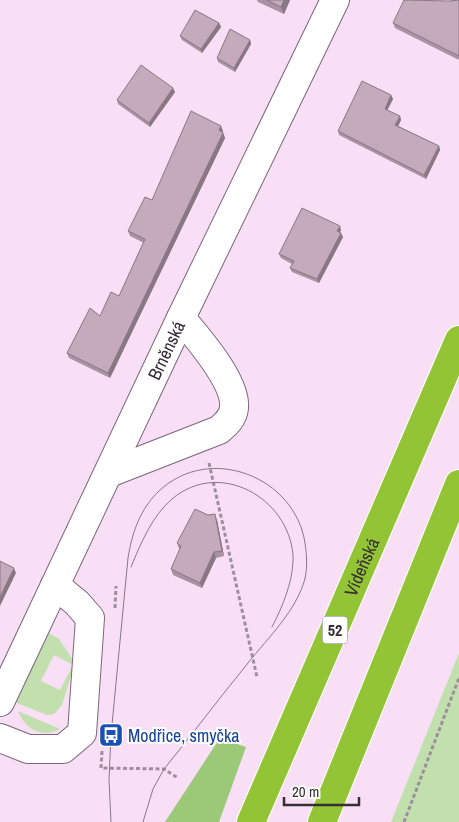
<svg xmlns="http://www.w3.org/2000/svg" width="459" height="822" font-family="'Archivo Narrow',sans-serif">
  <style>
    .green { fill: #c1e0ad; fill-rule: evenodd }
    .forest { fill: #9bc978 }
    .lines { fill: none; stroke-linecap: round; stroke-linejoin: round }
    .minor-casing { stroke: #7b6579; stroke-width: 30 }
    .highway-casing { stroke: #fff; stroke-width: 30 }
    .path { stroke: #9f8e9e; stroke-width: 3; stroke-dasharray: 4 2.5; stroke-linecap: butt }
    .minor { stroke: #fff; stroke-width: 28 }
    .highway { stroke: #93c435; stroke-width: 28 }
    .tram { stroke: #887887; stroke-width: 1 }
    .wall { fill: #a992a2 }
    .shaded-wall { fill: #8a7784 }
    .building { fill: #c5aabc; stroke: #8a7784 }
    .labels { text-anchor: middle; dominant-baseline: central; stroke-width: 4; stroke-linejoin: round; paint-order: stroke }
    .shield { fill: #fff; stroke: #726c72; stroke-width: 1 }
    .shield-label { font-size: 16px; font-weight: bold; fill: #362d35 }
    .street-label { font-size: 18px; fill: #362d35; stroke: #fff }
    .transit-label { font-size: 18px; fill: #164399; stroke: #fff; text-anchor: start }
  </style>
  <rect width="100%" height="100%" fill="#f8dff6"/>
  <path class="green" d="M49,633L59,639L75,663L62,705L54,714L47,715L17,703V698ZM54,655L73,665L60,690L41,681Z
    M459,653V822H391Z
    M18,711L60,729C41,738 26,730 18,711Z"/>
  <path class="forest" d="M225,740L246,747L219,822H165L218,741Z"/>
  <g class="lines">
    <defs>
      <g id="minor">
        <path d="M109,473L219,430C226,424 233,418 234,408C237,382 197,337 181,318"/>
        <path id="s1" d="M0,702L181,318L335,0"/>
        <path d="M0,738L28,749H63L82,733L90,618L77,603L55,585"/>
      </g>
      <g id="highway">
        <path id="s2" d="M251,822L459,340"/>
        <path d="M322,822L459,484"/>
      </g>
    </defs>
    <use href="#minor" class="minor-casing"/>
    <use href="#highway" class="highway-casing"/>
    <path class="path" d="M209,463L257,677
      M115,608L116,586
      M102,751L101,768L164,769L178,778
      M404,822L459,678"/>
    <use href="#minor" class="minor"/>
    <use href="#highway" class="highway"/>
    <path class="tram" d="M131,567C141,543 152,516 172,499C219,459 288,497 293,555C294,579 283,606 272,627
      M111,822L109,780L111,735L128,558C132,533 140,509 159,491C210,443 295,477 305,543C307,557 308,572 303,585C292,616 264,642 244,668C217,701 191,736 164,769L153,789L143,822"/>
  </g>
  <path class="wall" d="M257,0H290L284,14L258,2Z
    M459,0V60L395,28L393,23L449,1Z
    M219,23L221,27L202,53L182,40L180,36Z
    M250,40L251,44L235,72L218,62L217,58Z
    M173,88L175,92L150,127L118,104L117,100Z
    M391,95L393,99L387,110L400,116L401,120L398,126L439,146L440,150L426,179L339,135L338,131Z
    M221,126L225,138L110,378L69,358L67,353L119,296L144,243L130,236L128,231L152,200Z
    M341,230L340,232L343,237L319,283L292,272L290,268L292,264L281,258L279,254Z
    M217,520L224,556L216,558L202,588L173,575L171,569L180,550L179,549L177,543Z"/>
  <path class="shaded-wall" d="M284,0H290L284,14L281,7Z
    M219,23L221,27L202,53L201,49Z
    M250,40L251,44L235,72L234,68Z
    M173,88L175,92L150,127L149,123Z
    M391,95L393,99L386,113L385,109Z
    M400,116L401,120L397,129L395,125Z
    M221,126L223,131L221,135L219,130Z
    M223,133L225,138L110,378L108,373Z
    M439,146L440,150L426,179L424,175Z
    M340,226L341,230L339,235L337,231Z
    M341,233L343,237L319,283L317,279Z
    M215,514L217,520L224,556L222,551Z
    M214,552L216,558L202,588L200,583Z
    M14,568L16,573L0,606V597Z"/>
  <path class="building" d="M267,0H284L281,7Z
    M404,0L449,1L459,0V56L393,23Z
    M195,10L219,23L201,49L180,36Z
    M230,29L250,40L234,68L217,58Z
    M141,65L173,88L149,123L117,100Z
    M362,81L391,95L385,109L400,116L395,125L439,146L424,175L338,131Z
    M191,111L221,126L219,130L223,133L108,373L67,353L90,308L100,316L111,292L119,296L145,239L128,231L145,197L152,200Z
    M302,208L340,226L337,231L341,233L317,279L290,268L294,261L279,254Z
    M195,509L208,515L215,514L222,551L214,552L200,583L171,569L181,546L177,543Z
    M0,561L14,568L0,597Z"/>
  <defs>
    <symbol id="bus-square" viewBox="-11 -11 22 22"><rect x="-9" y="-9" width="18" height="18" rx="4" fill="#1a4fb4" stroke="#fff"/><path d="M-5-6H5V4H4V6H2V4H-2V6H-4V4H-5ZM-3.5-4V0h7V-4ZM-3.5 1.2v1.5H-2V1.2ZM2 1.2v1.5H3.5V1.2Z" fill="#fff"/></symbol>
  </defs>
  <g fill-rule="evenodd">
    <use href="#bus-square" x="97" y="721" width="28" height="28"/>
  </g>
  <g class="labels">
    <rect class="shield" x="322.5" y="616.5" width="25" height="27" rx="4"/>
    <g class="shield-label">
      <text x="335" y="630">52</text>
    </g>
    <g class="street-label">
      <text stroke="none"><textPath href="#s1" startOffset="389">Brněnská</textPath></text>
      <text stroke="none"><textPath href="#s2" startOffset="278">Vídeňská</textPath></text>
    </g>
    <g class="transit-label">
      <text x="128" y="735">Modřice, smyčka</text>
    </g>
  </g>
  <path d="M284 797v8h75v-8" fill="none" stroke="#362d35" stroke-width="2.5"/>
  <text x="292" y="797" font-size="15" fill="#362d35" stroke="#ffffff" stroke-width="4" paint-order="stroke">20 m</text>
</svg>
